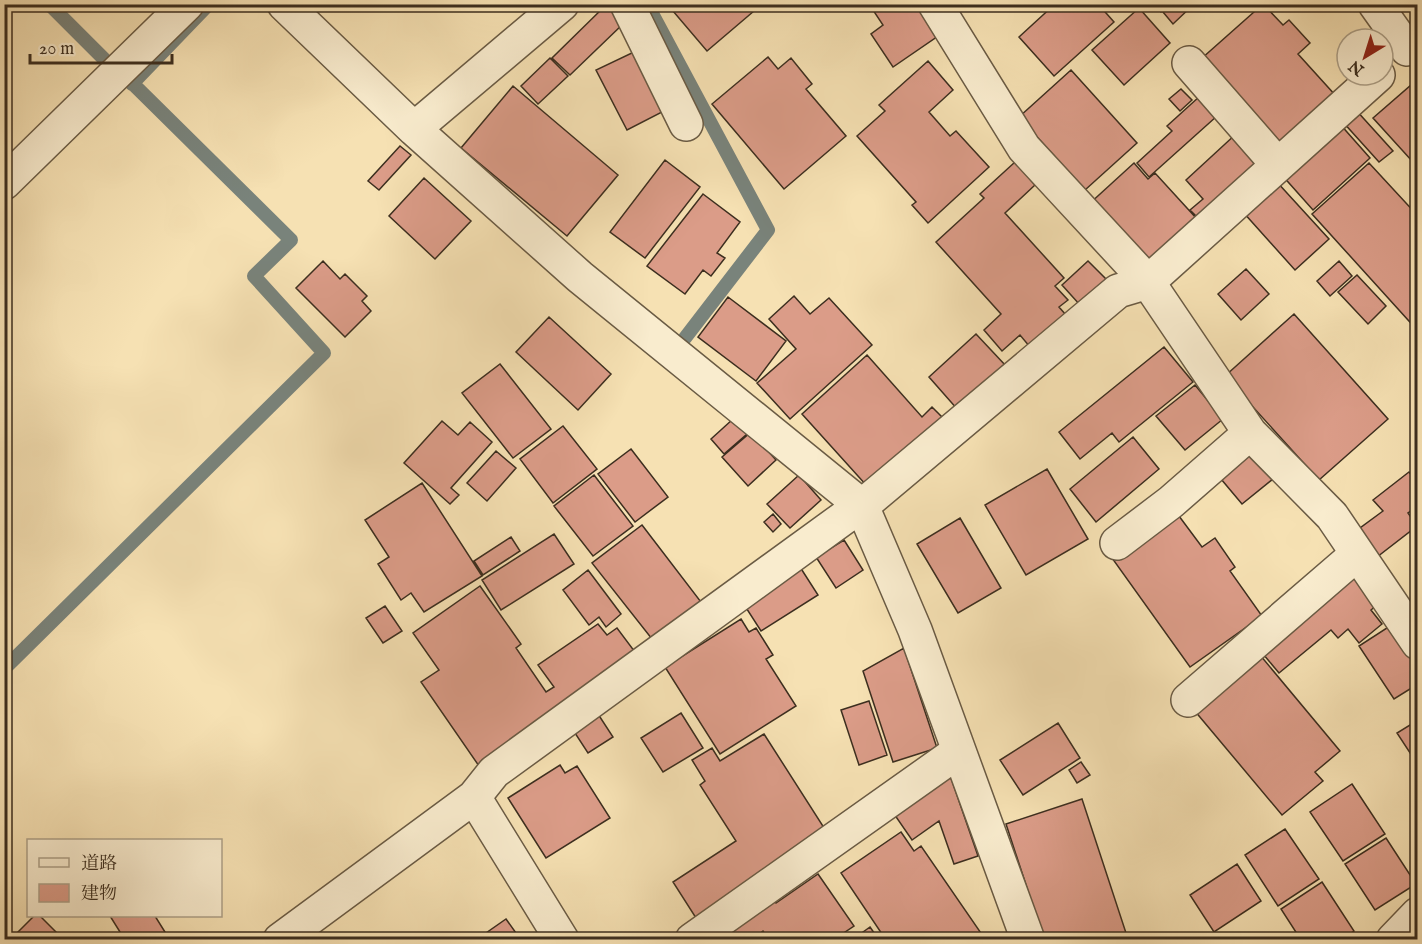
<svg xmlns="http://www.w3.org/2000/svg" width="1422" height="944" font-family="'IM FELL English','Noto Serif JP',serif">
  <style>
    .lines { fill: none; stroke-linecap: round; stroke-linejoin: round }
    .stream { stroke: #79837b; stroke-width: 14 }
    .building { fill: #db9c88; stroke: #3c2e1f; stroke-width: 1.5 }
    .minor-casing { stroke: #6a5b44; stroke-width: 36 }
    .minor { stroke: #f9ecce; stroke-width: 33 }
  </style>
  <rect width="100%" height="100%" fill="#f6e1b3"/>
  <filter id="stains"><feTurbulence type="fractalNoise" baseFrequency=".00333" numOctaves="4"/><feColorMatrix values="0 0 0 0 .2 0 0 0 0 .09 0 0 0 0 .02 0 0 0 .5 -.17"/></filter>
  <radialGradient id="worn" r=".72"><stop offset=".6" stop-color="#630" stop-opacity="0"/><stop offset="1" stop-color="#630" stop-opacity=".3"/></radialGradient>
  <g class="lines">
    <path class="stream" d="M49,4L104,59
      M647,4L768,230L685,338
      M132,84L209,4
      M4,669L324,353L254,276L291,240L125,76"/>
  </g>
  <path class="building" d="M667,4H760L761,5L707,51Z
    M869,4H920L941,34L893,67L871,34L883,25Z
    M1055,4H1098L1114,22L1054,76L1019,37Z
    M1154,4H1169L1161,12Z
    M1172,4H1194L1173,24L1163,12Z
    M1263,4L1283,25L1289,20L1310,43L1298,54L1336,96L1281,146L1201,59Z
    M606,5L624,23L570,75L552,58Z
    M1139,8L1170,43L1124,85L1092,50Z
    M636,51L666,110L627,130L596,70Z
    M768,57L778,69L791,58L812,84L806,89L846,136L784,189L712,104Z
    M550,58L568,76L538,104L521,86Z
    M928,61L953,90L929,112L950,136L956,131L989,167L928,223L912,205L916,202L857,136L885,111L879,105Z
    M1071,70L1137,143L1085,190L1019,117Z
    M1418,79V156L1412,161L1373,118Z
    M513,86L618,175L567,236L461,148Z
    M1181,89L1192,100L1180,111L1169,99Z
    M1200,96L1217,116L1149,177L1137,163L1172,131L1167,126Z
    M1355,109L1393,151L1379,162L1342,121Z
    M1339,123L1370,158L1313,210L1281,174Z
    M1237,133L1266,165L1202,222L1190,210L1203,199L1186,180Z
    M400,146L411,155L379,190L368,181Z
    M665,160L700,187L645,258L610,232Z
    M1015,162L1035,185L1005,213L1064,278L1055,286L1068,300L1059,307L1066,315L1030,347L1020,335L1002,351L984,330L1001,314L936,242L984,198L980,194Z
    M1134,163L1148,179L1155,173L1197,219L1144,267L1088,205Z
    M1369,163L1418,216V331L1312,214Z
    M424,178L471,221L435,259L389,216Z
    M1276,181L1329,239L1295,270L1243,212Z
    M703,194L740,222L717,253L725,258L711,276L703,270L685,294L647,266Z
    M323,261L340,279L345,274L367,296L362,301L371,311L345,337L296,288Z
    M1088,261L1107,280L1080,305L1062,285Z
    M1339,261L1352,276L1330,296L1317,281Z
    M1246,269L1269,294L1241,320L1218,294Z
    M1357,275L1386,306L1368,324L1338,292Z
    M794,296L810,314L829,298L872,345L790,419L757,383L796,349L769,319Z
    M728,297L786,341L756,381L698,337Z
    M1294,314L1388,419L1319,480L1225,376Z
    M549,317L611,374L578,410L516,352Z
    M976,334L1006,366L958,410L929,377Z
    M1164,347L1193,382L1119,442L1112,433L1080,459L1059,432Z
    M867,355L922,417L932,407L946,421L867,486L802,414Z
    M500,364L551,429L513,458L462,393Z
    M1195,385L1223,419L1185,450L1156,416Z
    M733,419L747,434L724,454L711,439Z
    M442,421L458,435L470,422L492,442L451,488L459,495L450,504L404,463Z
    M563,426L597,469L553,503L520,459Z
    M751,432L776,460L748,486L722,457Z
    M1133,437L1159,469L1096,522L1070,489Z
    M1252,444L1278,475L1242,504L1216,473Z
    M631,449L668,497L635,522L598,474Z
    M496,451L516,468L487,501L467,483Z
    M1047,469L1088,539L1026,575L985,505Z
    M1409,472L1418,483V506L1408,513L1417,526L1377,557L1356,531L1383,511L1373,500Z
    M594,475L633,526L593,556L554,506Z
    M799,475L821,500L790,528L767,504Z
    M422,483L482,576L424,612L411,593L401,600L378,564L389,557L365,520Z
    M1176,512L1202,547L1215,538L1235,567L1230,571L1262,616L1190,667L1112,558Z
    M773,514L781,524L773,532L764,522Z
    M960,518L1001,588L958,613L917,544Z
    M642,525L701,602L652,639L592,563Z
    M554,534L574,564L501,610L482,580Z
    M511,537L520,551L483,575L474,561Z
    M844,540L863,570L836,588L816,557Z
    M800,567L818,595L761,631L743,603Z
    M1418,569V581L1412,573Z
    M588,570L621,614L606,627L599,617L589,625L563,590Z
    M1351,570L1379,603L1371,610L1382,624L1359,643L1348,629L1338,638L1331,630L1279,673L1258,648Z
    M480,586L521,644L516,648L546,692L554,687L538,665L598,624L607,635L617,628L638,656L479,766L421,682L439,670L413,633Z
    M385,606L402,631L383,643L366,618Z
    M741,619L749,632L756,628L773,655L766,659L796,706L720,754L665,667Z
    M1393,624L1418,661V684L1394,699L1359,646Z
    M904,648L937,748L893,762L863,671Z
    M1255,649L1340,751L1315,772L1323,781L1282,815L1189,704Z
    M869,701L887,755L859,765L841,710Z
    M681,713L703,748L663,772L641,738Z
    M598,714L613,737L588,753L573,730Z
    M1418,720V765L1397,733Z
    M1058,723L1080,758L1023,795L1000,760Z
    M764,734L828,834L696,918L673,882L736,841L700,785L705,781L692,760L712,748L720,761Z
    M1081,762L1090,775L1077,783L1069,770Z
    M560,765L565,773L577,766L610,818L546,858L508,798Z
    M949,772L978,856L954,864L939,821L912,840L892,811Z
    M1352,784L1385,834L1343,861L1310,812Z
    M1082,799L1127,936L1116,940H1044L1006,824Z
    M1285,829L1319,879L1278,906L1245,855Z
    M901,832L914,851L921,846L983,936L978,940H886L841,873Z
    M1386,838L1416,884L1375,910L1345,864Z
    M1237,864L1261,901L1214,932L1190,895Z
    M818,874L854,926L833,940H769L763,931L751,940H738L730,928L773,899L776,903Z
    M1322,882L1354,931L1341,940H1301L1281,909Z
    M34,916H40L64,940H10Z
    M110,916H155L170,940H125Z
    M506,919L521,940H476Z
    M870,927L879,940H852Z"/>
  <g class="lines">
    <defs>
      <path id="minor" d="M284,4L414,129L580,277L862,506L915,630L1028,940
        M627,4L686,124
        M935,4L1024,148L1148,282L1250,433L1332,516L1418,643
        M1375,4L1407,49
        M1189,63L1278,165
        M414,129L562,4
        M4,183L187,4
        M1117,543L1171,502L1250,433
        M1188,700L1357,554
        M474,797L562,940
        M280,940L474,797L494,772L845,517L862,506L1118,291L1148,282L1378,75
        M692,940L959,751
        M1393,940L1418,914"/>
    </defs>
    <use href="#minor" class="minor-casing"/>
    <use href="#minor" class="minor"/>
  </g>
  <rect width="1422" height="944" fill="none" stroke="#f6e1b3" stroke-width="24"/>
  <rect x="6" y="6" width="1410" height="932" fill="none" stroke="#3c2e1f" stroke-width="3"/>
  <rect x="12" y="12" width="1398" height="920" fill="none" stroke="#3c2e1f" stroke-width="1.5"/>
  <rect x="27" y="839" width="195" height="78" fill="#f9ecce" stroke="#ada088" stroke-width="1.5"/>
  <rect x="39" y="858" width="30" height="9" fill="#f9ecce" stroke="#ada088" stroke-width="1.5"/>
  <text x="81" y="869" font-size="18" fill="#3c2e1f">道路</text>
  <rect x="39" y="884" width="30" height="18" fill="#db9c88" stroke="#ada088" stroke-width="1.5"/>
  <text x="81" y="899" font-size="18" fill="#3c2e1f">建物</text>
  <g transform="translate(1365 57) rotate(218)"><circle r="28" fill="#f9ecce" stroke="#ada088" stroke-width="1.5"/>
  <path d="M0-4.5L10 22L0 15L-10 22Z" fill="#8f2418"/>
  <text y="-9" font-size="16" font-weight="bold" text-anchor="middle" fill="#3c2e1f">N</text>
  </g>
  <path d="M30 54v9h142v-9" fill="none" stroke="#3c2e1f" stroke-width="3"/>
  <text x="39" y="54" font-size="18" fill="#3c2e1f" stroke="#f9ecce" stroke-width="4.5" paint-order="stroke">20 m</text>
  <rect width="100%" height="100%" filter="url(#stains)"/>
  <rect width="100%" height="100%" fill="url(#worn)"/>
</svg>
